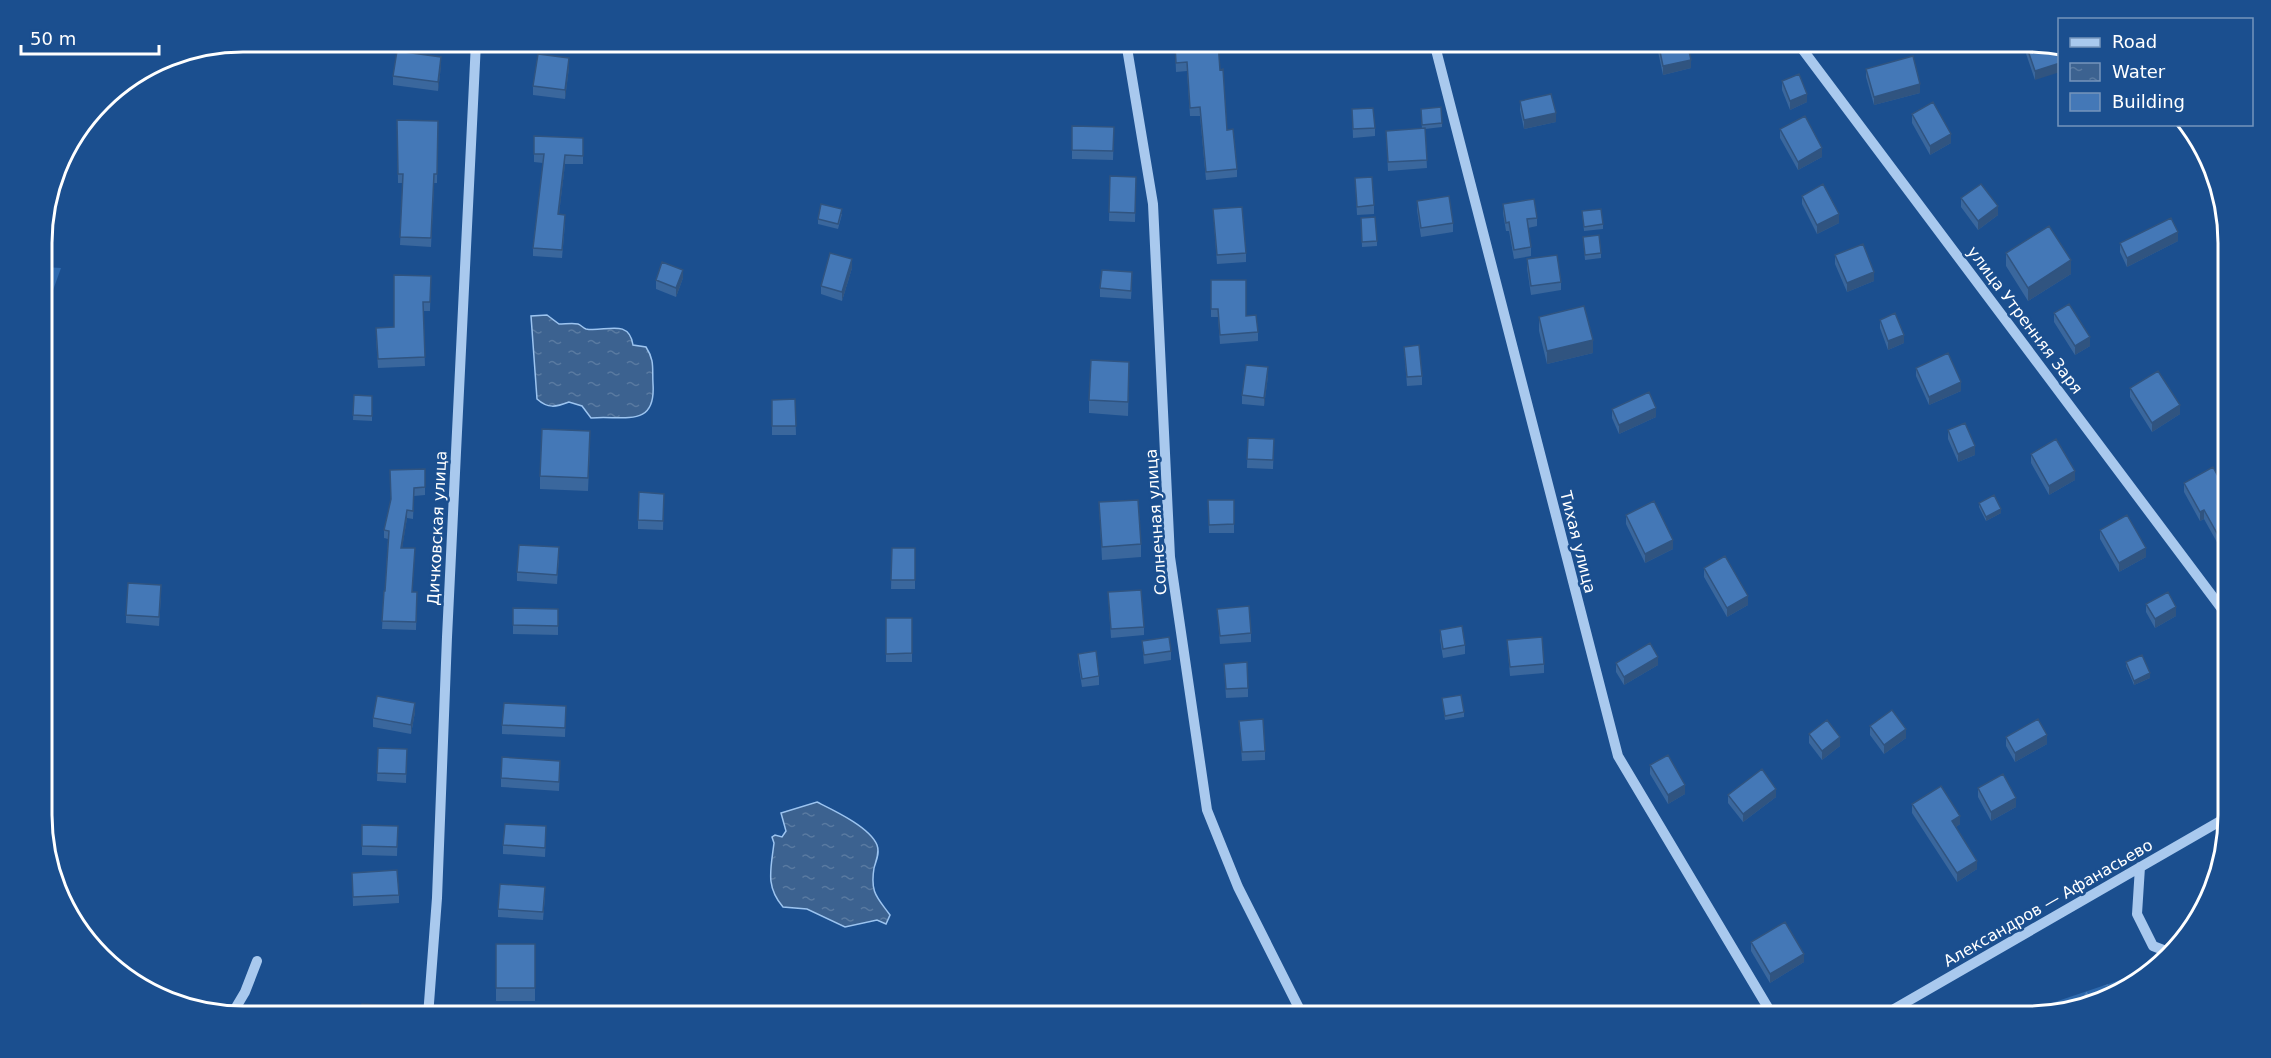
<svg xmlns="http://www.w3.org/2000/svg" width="2271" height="1058" font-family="'DejaVu Sans',sans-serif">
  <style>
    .forest { fill: url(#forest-firs) }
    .water { fill: url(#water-ripples); stroke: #9cc4f0; stroke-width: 1.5 }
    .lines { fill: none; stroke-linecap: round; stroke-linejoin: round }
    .minor { stroke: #a9c9ee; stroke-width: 10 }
    .wall { fill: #3a679d }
    .shaded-wall { fill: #305480 }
    .building { fill: #4478b7; stroke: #305480; stroke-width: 1.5 }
    .labels { text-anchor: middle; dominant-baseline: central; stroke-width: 5; stroke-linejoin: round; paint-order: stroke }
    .street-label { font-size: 16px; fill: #fff; stroke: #1b4f8f }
    .rim { fill: none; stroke: #fff; stroke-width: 3 }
  </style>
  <defs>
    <pattern id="forest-firs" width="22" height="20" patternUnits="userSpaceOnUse" patternTransform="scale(1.5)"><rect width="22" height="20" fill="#2e69ad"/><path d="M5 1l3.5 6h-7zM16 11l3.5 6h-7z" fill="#4d80b9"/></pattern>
    <pattern id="water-ripples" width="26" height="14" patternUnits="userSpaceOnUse" patternTransform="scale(1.5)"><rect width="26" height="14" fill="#3c6290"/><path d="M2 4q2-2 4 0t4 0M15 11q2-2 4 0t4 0" fill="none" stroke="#597aa1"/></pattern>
  </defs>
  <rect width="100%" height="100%" fill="#1b4f8f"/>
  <path class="forest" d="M43,267L61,268L43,318Z
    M2135,975L2142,980L2041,1016H2029L2049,1004Z"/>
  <path class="water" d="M547,315L559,324C565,324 573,323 578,324C581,325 583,328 586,329C603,333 629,317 633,345L646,347C655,361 652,368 653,384C656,429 623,415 591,418L582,406L569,402C556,407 548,409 537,399L531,316Z
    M817,802C833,810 870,827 877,845C880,853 876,861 874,868C870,893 877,897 890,915L886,924L877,920L845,927L807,909L783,907C765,886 771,869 774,843L772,837L775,835L782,837L786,831L781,813Z"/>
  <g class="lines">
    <path class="minor" d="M1126,42L1153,204L1170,557L1207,810L1238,887L1303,1016
      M1434,42L1618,756L1773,1016
      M1797,42L2228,617
      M2140,867L2137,914L2153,946L2171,953
      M232,1014L245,992L257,961
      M428,1016L437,898L447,637L476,42
      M1882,1016L2229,816"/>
  </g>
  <path class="wall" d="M1656,42H1687L1691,68L1663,75Z
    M2022,42H2028L2056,48L2035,80Z
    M1175,45L1220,70L1227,130L1237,169V177L1206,180L1200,116H1190L1187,71L1176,72Z
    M441,66L438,91L393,85V76Z
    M569,67L565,99L533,95V86Z
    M1866,69L1920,93L1874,105L1866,77Z
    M1782,81L1807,102L1790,110L1782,90Z
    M1520,101L1556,122L1524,129L1520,110Z
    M1352,109L1375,128V136L1353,138Z
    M1421,113L1442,123V127L1425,129L1427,168L1388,171L1386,131L1422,129Z
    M1912,114L1951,143L1930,155L1912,123Z
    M397,120L438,121L437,183H434L431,247L400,245L403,183H398Z
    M1072,126L1114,127L1113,160L1072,159Z
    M1780,129L1822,157L1798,170L1780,138Z
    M534,136L583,138V164H565L559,214L565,223L562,258L533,256V248L543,163L534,162Z
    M1110,176L1136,177L1135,222L1109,221Z
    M1355,178L1374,205V214L1357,215Z
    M1802,196L1839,223L1817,234L1802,204Z
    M1961,198L1998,215L1978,230L1961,207Z
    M1417,201L1453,223V232L1421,237L1417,210Z
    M1503,204L1537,218V226L1528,228L1531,247V256L1514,259L1509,231H1506L1503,213Z
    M1213,209L1246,253V262L1217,264Z
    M1582,211L1603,224V229L1584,231Z
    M842,214L838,229L818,224V219Z
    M1361,218L1377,241V246L1362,247Z
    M1583,237L1601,253V258L1585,260Z
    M2178,241L2127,267L2120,252V243Z
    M2006,253L2071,274L2028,301L2006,266Z
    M1835,255L1874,281L1847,292L1835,264Z
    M1527,259L1561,282V290L1531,295L1527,268Z
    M852,268L842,301L821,294V286Z
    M431,276L430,311H423L425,366L378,368L376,337L394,327Z
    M683,278L676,297L656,289V280Z
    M1211,280L1246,316L1258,332V341L1220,344L1218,317H1211Z
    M1132,281L1131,299L1100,297V288Z
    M2054,313L2090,346L2075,355L2054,322Z
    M1539,317L1593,353L1547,364L1539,331Z
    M1880,320L1904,343L1888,350L1880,328Z
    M1404,347L1422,376V385L1407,386Z
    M1916,368L1961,391L1929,405L1916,376Z
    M1129,375L1128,416L1089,413V400Z
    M1268,376L1264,406L1242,404V395Z
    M2130,388L2180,414L2152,432L2130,397Z
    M354,395L372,396V421L353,420Z
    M795,399L796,435H772V400Z
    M1612,409L1656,417L1619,434L1612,418Z
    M1948,430L1975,455L1958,462L1948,439Z
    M1248,438L1274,439L1273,469L1247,468Z
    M590,444L588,491L540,489V476Z
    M2031,454L2075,480L2049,495L2031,463Z
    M425,469V495L414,496L413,519L407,518L402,548L413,592H417L416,630L382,629L384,591H385L388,539L384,538V530Z
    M2184,483L2228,495V562L2204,519L2200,521L2184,492Z
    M664,494L663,530L638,529V520Z
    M1208,500H1234V533H1209Z
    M1099,502L1141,544V557L1102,560Z
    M1979,503L2001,513L1986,521L1979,507Z
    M1626,515L1673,549L1645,563L1626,524Z
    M2100,530L2146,557L2119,572L2100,539Z
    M892,548H915V589H891Z
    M559,556L557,584L517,581V572Z
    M1704,568L1748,605L1727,617L1704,577Z
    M1108,592L1144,627V635L1111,638Z
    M161,594L159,626L126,623V615Z
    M2146,604L2176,616L2155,628L2146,612Z
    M513,608L558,609V635L513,634Z
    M1217,609L1251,633V642L1220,644Z
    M886,618H912V662H886Z
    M1440,630L1465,645V654L1443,658L1440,639Z
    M1507,640L1544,664V673L1510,676Z
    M1142,641L1171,651V660L1144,664Z
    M1078,654L1099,676V685L1082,687L1078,662Z
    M2126,662L2150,678L2134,685L2126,666Z
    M1616,663L1658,665L1624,685L1616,672Z
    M1224,664L1248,688V697L1226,698Z
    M1442,698L1464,712V717L1445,720Z
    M566,706L565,737L502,734V725Z
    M415,712L411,734L373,727V718Z
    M1239,721L1265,751V760L1242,761Z
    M1870,726L1906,738L1884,754L1870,735Z
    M1809,734L1840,746L1822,760L1809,743Z
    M2006,737L2047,744L2015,762L2006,746Z
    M378,748L407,749L406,783L377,781Z
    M1650,765L1685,794L1668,804L1650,774Z
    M560,770L559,791L501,787V778Z
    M1978,788L2016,807L1991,821L1978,797Z
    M1728,795L1776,797L1743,822L1728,803Z
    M1912,804L1960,824L1956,827L1977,869L1957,882L1912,813Z
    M362,825L398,826L397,856L362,855Z
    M546,835L545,857L503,854V845Z
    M352,873L399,895V903L353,906Z
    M545,896L543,920L498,917V909Z
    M1751,942L1804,962L1770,983L1751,951Z
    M496,944H535V1001H496Z"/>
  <path class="shaded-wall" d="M441,57V66L438,91V82Z
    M569,58V67L565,99V90Z
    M1691,60V68L1663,75V66Z
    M2060,63V72L2035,80V71Z
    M1920,84V93L1874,105V97Z
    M1807,94V102L1790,110V101Z
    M1556,113V122L1524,129V120Z
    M1951,134V143L1930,155V146Z
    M1822,148V157L1798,170V162Z
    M565,155V164L558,222V214Z
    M1998,206V215L1978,230V221Z
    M1839,214V223L1817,234V225Z
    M2178,232V241L2127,267V258Z
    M852,259V268L842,301V292Z
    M2071,260V274L2028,301V288Z
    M683,270V278L676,297V288Z
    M1874,272V281L1847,292V283Z
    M1904,335V343L1888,350V341Z
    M2090,337V346L2075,355V346Z
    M1593,340V353L1547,364V351Z
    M1268,367V376L1264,406V398Z
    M1961,382V391L1929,405V397Z
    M2180,405V414L2152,432V423Z
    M1656,408V417L1619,434V425Z
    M1975,446V455L1958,462V454Z
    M2075,471V480L2049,495V486Z
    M2001,509V513L1986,521V517Z
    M407,510V518L401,556V548Z
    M2204,510V519L2200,521V512Z
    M1673,540V549L1645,563V554Z
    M2146,548V557L2119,572V563Z
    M1748,596V605L1727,617V608Z
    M2176,607V616L2155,628V619Z
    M1658,657V665L1624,685V677Z
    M2150,673V678L2134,685V681Z
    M415,703V712L411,734V725Z
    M1906,729V738L1884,754V745Z
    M2047,735V744L2015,762V753Z
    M1840,737V746L1822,760V751Z
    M1685,785V794L1668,804V795Z
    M1776,789V797L1743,822V814Z
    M2016,798V807L1991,821V812Z
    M1960,816V824L1952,830V821Z
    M1977,861V869L1957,882V873Z
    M1804,954V962L1770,983V974Z"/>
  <path class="building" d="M1218,42L1220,70L1223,69L1227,130L1233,129L1237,169L1206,172L1200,107L1190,108L1187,62L1176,63L1175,45Z
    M1658,42H1687L1691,60L1663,66Z
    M2025,42L2056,48L2060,58V63L2035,71Z
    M397,51L441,57L438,82L393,76Z
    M538,54L569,58L565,90L533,86Z
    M1913,56L1920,84L1874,97L1866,69Z
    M1799,74L1807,94L1790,101L1782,81Z
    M1551,94L1556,113L1524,120L1520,101Z
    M1933,102L1951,134L1930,146L1912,114Z
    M1441,107L1442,123L1422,125L1421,109Z
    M1373,108L1375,128L1353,129L1352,109Z
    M1805,116L1822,148L1798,162L1780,129Z
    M397,120L438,121L437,174H434L431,238L400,237L403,174H398Z
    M1072,126L1114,127L1113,151L1072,150Z
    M1425,128L1427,160L1388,162L1386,131Z
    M534,136L583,138V156L565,155L558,214L565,215L562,250L533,248L544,154H534Z
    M1110,176L1136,177L1135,213L1109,212Z
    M1372,177L1374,205L1357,207L1355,178Z
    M1823,184L1839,214L1817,225L1802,196Z
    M1981,184L1998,206L1978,221L1961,198Z
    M1449,196L1453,223L1421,228L1417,201Z
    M1534,199L1537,218L1527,219L1531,247L1514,250L1509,222L1506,223L1503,204Z
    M821,204L842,209L838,224L818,219Z
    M1242,207L1246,253L1217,255L1213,209Z
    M1601,209L1603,224L1584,227L1582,211Z
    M1375,217L1377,241L1362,242L1361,218Z
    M2171,218L2178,232L2127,258L2120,243Z
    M2049,226L2071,260L2028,288L2006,253Z
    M1599,235L1601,253L1585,255L1583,237Z
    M1863,244L1874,272L1847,283L1835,255Z
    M830,253L852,259L842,292L821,286Z
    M1557,255L1561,282L1531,286L1527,259Z
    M662,262L683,270L676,288L656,280Z
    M1102,270L1132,272L1131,291L1100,288Z
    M394,275L431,276L430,302H423L425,357L378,359L376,328L394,327Z
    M1211,280H1246V316L1256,315L1258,332L1220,335L1218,309H1211Z
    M2069,304L2090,337L2075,346L2054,313Z
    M1584,306L1593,340L1547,351L1539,317Z
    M1895,313L1904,335L1888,341L1880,320Z
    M1419,345L1422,376L1407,377L1404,347Z
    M1948,353L1961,382L1929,397L1916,368Z
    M1091,360L1129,362L1128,402L1089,400Z
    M1246,365L1268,367L1264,398L1242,395Z
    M2158,371L2180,405L2152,423L2130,388Z
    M1649,392L1656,408L1619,425L1612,409Z
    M354,395L372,396V416L353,415Z
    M795,399L796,426H772V400Z
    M1965,423L1975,446L1958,454L1948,430Z
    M542,429L590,431L588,478L540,476Z
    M1248,438L1274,439L1273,460L1247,459Z
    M2056,439L2075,471L2049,486L2031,454Z
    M2213,467L2228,495V553L2204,510L2200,512L2184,483Z
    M425,469V487L414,488L413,511L407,510L401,548H415L412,592H417L416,622L382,621L384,591H385L389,531L384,530L391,499L390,470Z
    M639,492L664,494L663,521L638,520Z
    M1994,495L2001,509L1986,517L1979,503Z
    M1138,500L1141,544L1102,547L1099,502Z
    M1208,500H1234V524L1209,525Z
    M1654,501L1673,540L1645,554L1626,515Z
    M2127,515L2146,548L2119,563L2100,530Z
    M519,545L559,547L557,575L517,572Z
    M892,548H915V580H891Z
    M1725,556L1748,596L1727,608L1704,568Z
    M128,583L161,585L159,617L126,615Z
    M1141,590L1144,627L1111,629L1108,592Z
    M2168,592L2176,607L2155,619L2146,604Z
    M1249,606L1251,633L1220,636L1217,609Z
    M513,608L558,609V626L513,625Z
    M886,618H912V653L886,654Z
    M1462,626L1465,645L1443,649L1440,630Z
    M1169,637L1171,651L1144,655L1142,641Z
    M1542,637L1544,664L1510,667L1507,640Z
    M1650,643L1658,657L1624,677L1616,663Z
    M1096,651L1099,676L1082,679L1078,654Z
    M2142,655L2150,673L2134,681L2126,662Z
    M1247,662L1248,688L1226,689L1224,664Z
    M1461,695L1464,712L1445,716L1442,698Z
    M377,696L415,703L411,725L373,718Z
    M504,703L566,706L565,728L502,725Z
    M1892,710L1906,729L1884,745L1870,726Z
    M1263,719L1265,751L1242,752L1239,721Z
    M2038,719L2047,735L2015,753L2006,737Z
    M1827,720L1840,737L1822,751L1809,734Z
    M378,748L407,749L406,774L377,773Z
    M1668,755L1685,785L1668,795L1650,765Z
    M502,757L560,761L559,782L501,778Z
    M1762,769L1776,789L1743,814L1728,795Z
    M2003,774L2016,798L1991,812L1978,788Z
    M1941,786L1960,816L1952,821L1977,861L1957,873L1912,804Z
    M505,824L546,826L545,848L503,845Z
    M362,825L398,826L397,847L362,846Z
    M397,870L399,895L353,897L352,873Z
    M500,884L545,887L543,912L498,909Z
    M1785,922L1804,954L1770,974L1751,942Z
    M496,944H535V988H496Z
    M362,1004L396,1006L395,1016H362Z
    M704,1014H738V1016H704Z"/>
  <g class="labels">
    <g class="street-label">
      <text transform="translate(2025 320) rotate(53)">улица Утренняя Заря</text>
      <text transform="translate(1156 522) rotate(-94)">Солнечная улица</text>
      <text transform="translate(437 528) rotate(-87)">Дичковская улица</text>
      <text transform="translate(1578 542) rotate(76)">Тихая улица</text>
      <text transform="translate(2048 903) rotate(-30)">Александров — Афанасьево</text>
    </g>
  </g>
  <path d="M0 0H2271V1058H0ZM243 52H2027A191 191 0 0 1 2218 243V815A191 191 0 0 1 2027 1006H243A191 191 0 0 1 52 815V243A191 191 0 0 1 243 52Z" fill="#1b4f8f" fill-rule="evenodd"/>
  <path class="rim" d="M243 52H2027A191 191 0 0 1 2218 243V815A191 191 0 0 1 2027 1006H243A191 191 0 0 1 52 815V243A191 191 0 0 1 243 52Z"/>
  <rect x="2058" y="18" width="195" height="108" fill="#1b4f8f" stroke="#7695bc" stroke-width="1.5"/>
  <rect x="2070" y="38" width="30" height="9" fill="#a9c9ee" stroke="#7695bc" stroke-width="1.5"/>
  <text x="2112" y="48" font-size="18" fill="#ffffff">Road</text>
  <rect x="2070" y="63" width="30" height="18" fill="url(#water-ripples)" stroke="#7695bc" stroke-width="1.5"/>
  <text x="2112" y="78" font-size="18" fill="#ffffff">Water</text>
  <rect x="2070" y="93" width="30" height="18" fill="#4478b7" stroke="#7695bc" stroke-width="1.5"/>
  <text x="2112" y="108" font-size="18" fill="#ffffff">Building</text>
  <path d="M21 45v9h138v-9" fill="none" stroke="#ffffff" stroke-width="3"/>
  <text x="30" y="45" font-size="18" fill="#ffffff" stroke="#1b4f8f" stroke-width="4.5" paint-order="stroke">50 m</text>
</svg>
